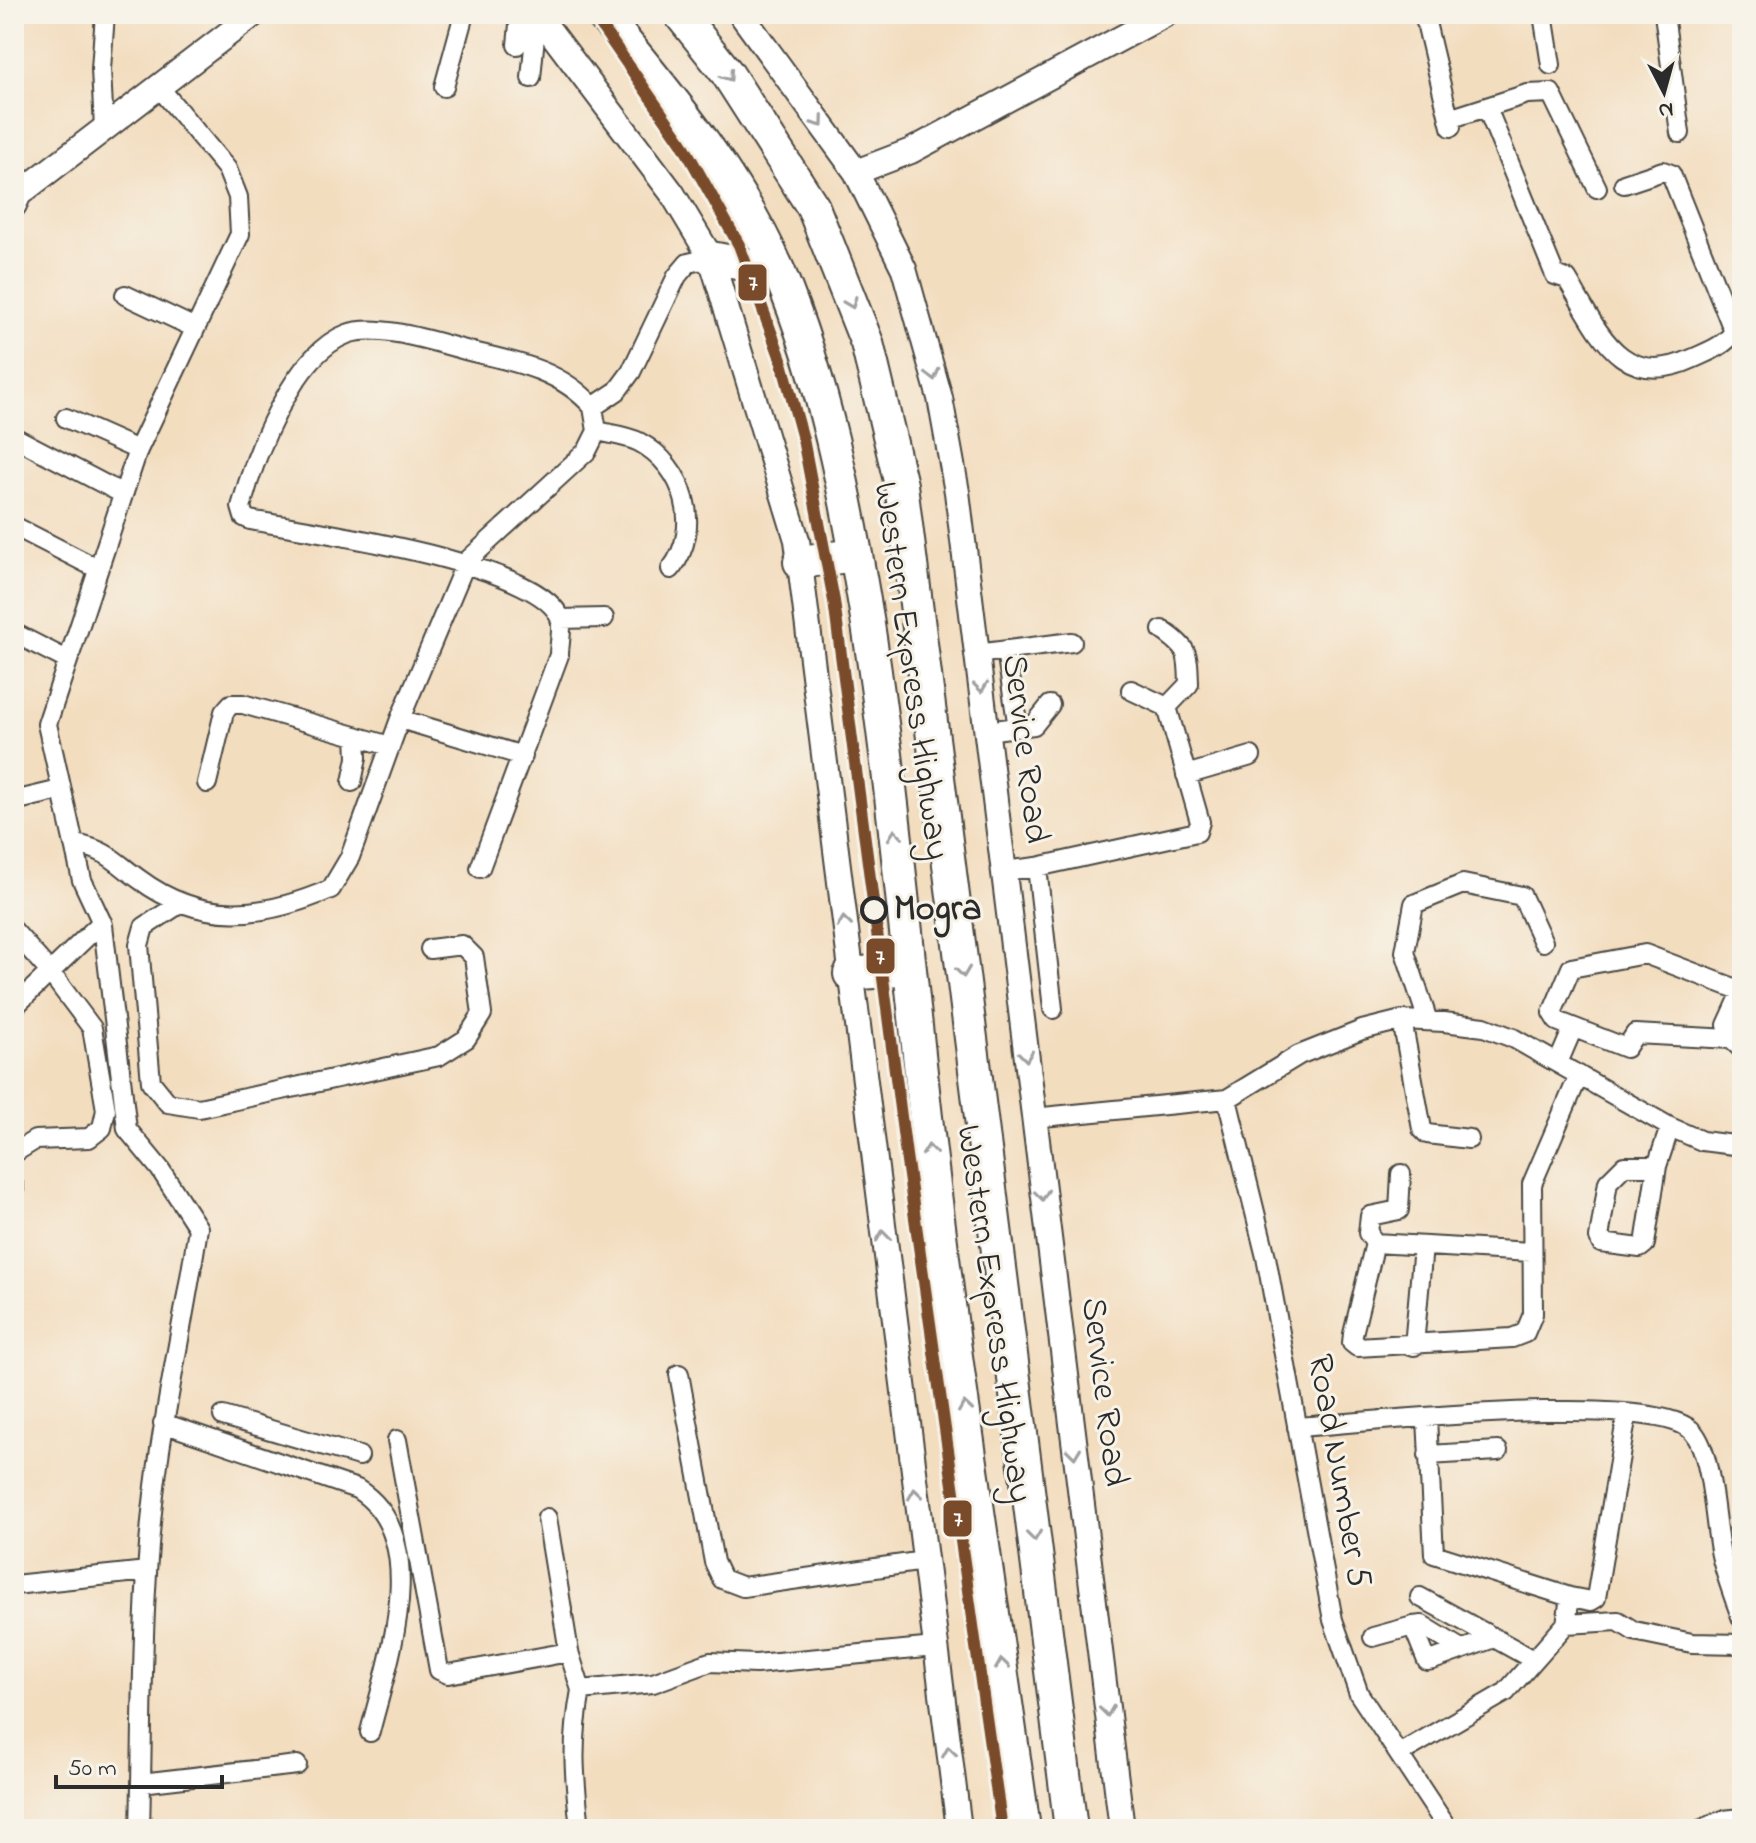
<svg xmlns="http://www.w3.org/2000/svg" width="1756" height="1843" font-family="'Indie Flower',sans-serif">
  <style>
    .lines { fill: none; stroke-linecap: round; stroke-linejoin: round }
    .street-casing { stroke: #494641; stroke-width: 22 }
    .secondary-casing { stroke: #494641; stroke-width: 28 }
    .highway-casing { stroke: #494641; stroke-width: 36 }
    .street { stroke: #fff; stroke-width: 18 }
    .secondary { stroke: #fff; stroke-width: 24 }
    .highway { stroke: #fff; stroke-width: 32 }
    .metro-1-casing { stroke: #f7f3e8; stroke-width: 18 }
    .metro-1 { stroke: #7a4b2a; stroke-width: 12 }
    .oneway { stroke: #a0a0a0 }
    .stop-dot { fill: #f7f3e8; stroke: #2b2b2b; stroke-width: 4 }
    .labels { text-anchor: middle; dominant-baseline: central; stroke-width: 6; stroke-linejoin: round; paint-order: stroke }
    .street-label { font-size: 36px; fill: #2b2b2b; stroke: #f7f3e8 }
    .stop-label { font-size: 36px; font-weight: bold; fill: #2b2b2b; stroke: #f7f3e8; text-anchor: start }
    .line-badge { stroke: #f7f3e8; stroke-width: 3 }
    .badge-label { font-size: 22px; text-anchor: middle; font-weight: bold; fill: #fff }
  </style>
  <rect width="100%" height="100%" fill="#f7f3e8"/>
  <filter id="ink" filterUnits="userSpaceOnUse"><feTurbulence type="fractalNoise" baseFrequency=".0125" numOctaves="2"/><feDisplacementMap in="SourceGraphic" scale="16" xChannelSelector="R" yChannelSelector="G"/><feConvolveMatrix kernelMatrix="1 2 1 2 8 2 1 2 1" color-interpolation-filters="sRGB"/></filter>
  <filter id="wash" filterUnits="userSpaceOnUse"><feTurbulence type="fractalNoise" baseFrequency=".006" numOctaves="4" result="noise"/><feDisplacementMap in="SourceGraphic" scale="32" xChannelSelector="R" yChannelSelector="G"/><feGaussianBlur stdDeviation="1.8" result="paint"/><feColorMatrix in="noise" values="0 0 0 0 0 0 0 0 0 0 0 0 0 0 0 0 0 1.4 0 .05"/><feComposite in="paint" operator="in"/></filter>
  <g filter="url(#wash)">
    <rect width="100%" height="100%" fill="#f3ddbf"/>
  </g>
  <g filter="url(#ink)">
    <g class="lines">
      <defs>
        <path id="street" d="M1424,14L1451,127
          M1543,14L1551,65
          M1664,14L1680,133
          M517,45L520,14
          M531,78L537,15
          M444,87L464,14
          M1487,108L1555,275L1567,279C1599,332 1621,392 1694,358C1709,351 1724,346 1734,332L1671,174L1663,171L1624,184
          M1449,119L1527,94L1551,93L1597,188
          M104,129L101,69L105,14
          M125,295L195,328
          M593,407L617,391L631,372L677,276L688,263L711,258
          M66,418L138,450
          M597,431C610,434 627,436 639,442C685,466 703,528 671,569
          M14,437L123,494
          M14,526L98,569
          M560,619L604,618
          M14,633L67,660
          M1006,650L1018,728
          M976,654L1072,642
          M1131,690L1167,707
          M400,719L523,756
          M986,731L1034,725L1050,705
          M1186,775L1251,756
          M352,782L357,758L356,736
          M207,783L224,712L231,704H243L390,746
          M14,801L60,790
          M76,844C109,851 114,861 139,879C202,926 263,918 331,889L350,857L400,719L466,562L587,451L597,431L593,407
          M1037,867L1053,1009
          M480,868L559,655C559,645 563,628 560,618C540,562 308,531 250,520L244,517L241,507C255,455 293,354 347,334C379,322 440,344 473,352C517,362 562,371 593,407
          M1003,871L1037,867L1197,832L1200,822L1167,707L1189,684C1188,652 1189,649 1162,630
          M181,903L144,927L139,945L151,1082L168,1103L199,1108L439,1056L466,1039L482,1014L474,957L462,945L430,949
          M14,931L50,972L92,1028L106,1110L102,1128L89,1138L35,1140L14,1153
          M1742,992L1727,1025L1731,1039L1742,1049
          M14,1007L102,922
          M1402,1020L1422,1129L1427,1134L1469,1139
          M1428,1021L1405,952L1414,904L1463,884L1522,896L1543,942
          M1731,1039L1635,1034L1626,1048L1557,1021L1552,1013L1571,968L1645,954L1742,991
          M1558,1063L1573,1028
          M1227,1099L1266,1257L1333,1620L1359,1694L1448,1829
          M1033,1118L1227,1099L1299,1055L1362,1030L1402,1020L1444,1022L1484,1027L1513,1038L1670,1127L1702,1141L1742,1146
          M1657,1166L1645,1244L1640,1248L1601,1243L1599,1238L1608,1182L1624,1166H1657L1670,1127
          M1401,1174L1399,1210L1370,1216L1368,1233L1375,1243L1531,1252
          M14,1187V1208
          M1375,1243L1353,1334L1352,1343L1357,1347L1512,1338L1525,1333L1533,1314L1532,1184L1579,1075
          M1414,1346L1423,1246
          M679,1374L714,1562L722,1579L743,1587L924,1561
          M223,1416L359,1456
          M1427,1418L1434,1554L1570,1597L1566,1624
          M163,1423L357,1489C434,1536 387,1664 370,1732
          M1297,1427C1360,1423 1658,1390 1693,1432C1713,1455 1714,1524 1721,1555C1726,1577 1734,1598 1742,1619
          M397,1440L439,1670L448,1674L569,1652L581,1690
          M1428,1455L1498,1451
          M547,1518L569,1652
          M14,1585L147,1571
          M1420,1597L1532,1659
          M1570,1597L1591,1601L1596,1598L1627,1414
          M1373,1637L1413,1626
          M1461,1649L1422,1625L1413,1626L1427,1661L1433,1660L1494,1638
          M1399,1754L1506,1692L1566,1624L1618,1621L1634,1631L1692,1643L1742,1644
          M141,1783L297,1765
          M140,1829C143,1723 141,1618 152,1512C162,1416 184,1323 198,1228L160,1169L127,1129L103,925L82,880L47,724L138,450L240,234L238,197L227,169L159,87
          M580,1829C574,1773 571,1746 581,1690L653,1683L710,1662L756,1664L935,1647
          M1702,1829L1723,1820L1742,1818"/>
        <path id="secondary" d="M537,14L672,193L711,258L797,540L959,1829
          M741,14L856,172L904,269L940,398L957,492L1122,1829
          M856,172L911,151L1166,14
          M14,205L19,194L254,14"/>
        <path id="highway" d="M602,14C669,95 737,175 779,272C824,380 847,498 866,612C895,794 909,978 931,1160C957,1384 993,1606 1024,1829
          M680,14L727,73L813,207L867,343L901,485L1071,1829
          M711,258L778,271
          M800,562L856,555
          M850,974L909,969"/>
      </defs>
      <use href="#street" class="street-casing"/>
      <use href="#secondary" class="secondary-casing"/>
      <use href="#highway" class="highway-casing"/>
      <use href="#street" class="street"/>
      <use href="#secondary" class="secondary"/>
      <use href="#highway" class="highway"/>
      <defs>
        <path id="metro-1" d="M593,14L682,143L739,245L781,359L803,439L834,601L906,1155L1002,1829"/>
      </defs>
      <use href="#metro-1" class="metro-1-casing"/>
      <use href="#metro-1" class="metro-1"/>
    </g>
    <defs><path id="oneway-chevron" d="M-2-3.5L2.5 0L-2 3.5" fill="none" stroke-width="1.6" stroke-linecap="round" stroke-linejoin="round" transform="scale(2)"/></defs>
    <g class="oneway">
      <use href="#oneway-chevron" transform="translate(728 76) rotate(55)"/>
      <use href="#oneway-chevron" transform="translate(819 122) rotate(54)"/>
      <use href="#oneway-chevron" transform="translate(851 303) rotate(68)"/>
      <use href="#oneway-chevron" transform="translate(933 375) rotate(75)"/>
      <use href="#oneway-chevron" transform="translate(981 687) rotate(83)"/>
      <use href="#oneway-chevron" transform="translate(895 835) rotate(-96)"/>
      <use href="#oneway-chevron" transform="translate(844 922) rotate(-97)"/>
      <use href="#oneway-chevron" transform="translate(963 972) rotate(83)"/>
      <use href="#oneway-chevron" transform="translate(1026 1056) rotate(83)"/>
      <use href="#oneway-chevron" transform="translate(929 1150) rotate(-96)"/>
      <use href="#oneway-chevron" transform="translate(1042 1195) rotate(83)"/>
      <use href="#oneway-chevron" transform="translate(883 1236) rotate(-97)"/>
      <use href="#oneway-chevron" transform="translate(965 1407) rotate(-98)"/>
      <use href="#oneway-chevron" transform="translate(1074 1453) rotate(83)"/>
      <use href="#oneway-chevron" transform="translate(915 1494) rotate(-98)"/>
      <use href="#oneway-chevron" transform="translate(1034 1536) rotate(83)"/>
      <use href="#oneway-chevron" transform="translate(1002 1664) rotate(-98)"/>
      <use href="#oneway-chevron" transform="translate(1107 1711) rotate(83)"/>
      <use href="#oneway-chevron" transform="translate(949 1752) rotate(-98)"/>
    </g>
  </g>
  <circle class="stop-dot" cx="874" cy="910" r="12"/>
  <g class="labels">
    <g class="street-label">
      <text transform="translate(910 671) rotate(82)">Western Express Highway</text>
      <text transform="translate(1024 749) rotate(83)">Service Road</text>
      <text transform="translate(993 1314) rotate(82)">Western Express Highway</text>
      <text transform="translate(1103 1392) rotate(83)">Service Road</text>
      <text transform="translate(1338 1471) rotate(80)">Road Number 5</text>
    </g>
    <g class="stop-label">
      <text x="894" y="910">Mogra</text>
    </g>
  </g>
  <g class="line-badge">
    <rect x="737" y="263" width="31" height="39" rx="8" fill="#7a4b2a"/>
    <rect x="865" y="937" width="31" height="38" rx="8" fill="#7a4b2a"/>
    <rect x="942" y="1499" width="31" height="39" rx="8" fill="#7a4b2a"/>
  </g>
  <g class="badge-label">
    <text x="753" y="290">7</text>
    <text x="880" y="964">7</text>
    <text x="958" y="1526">7</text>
  </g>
  <rect width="1756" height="1843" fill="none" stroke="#f7f3e8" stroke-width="48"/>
  <g transform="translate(1664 92) rotate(174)" stroke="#f7f3e8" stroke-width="6" paint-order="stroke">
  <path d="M0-6L14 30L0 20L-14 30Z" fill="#2b2b2b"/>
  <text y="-12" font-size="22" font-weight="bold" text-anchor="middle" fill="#2b2b2b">N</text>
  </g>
  <path d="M56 1775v12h166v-12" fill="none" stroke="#2b2b2b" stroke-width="4"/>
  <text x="68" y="1775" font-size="24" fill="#2b2b2b" stroke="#f7f3e8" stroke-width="6" paint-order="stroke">50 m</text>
</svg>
